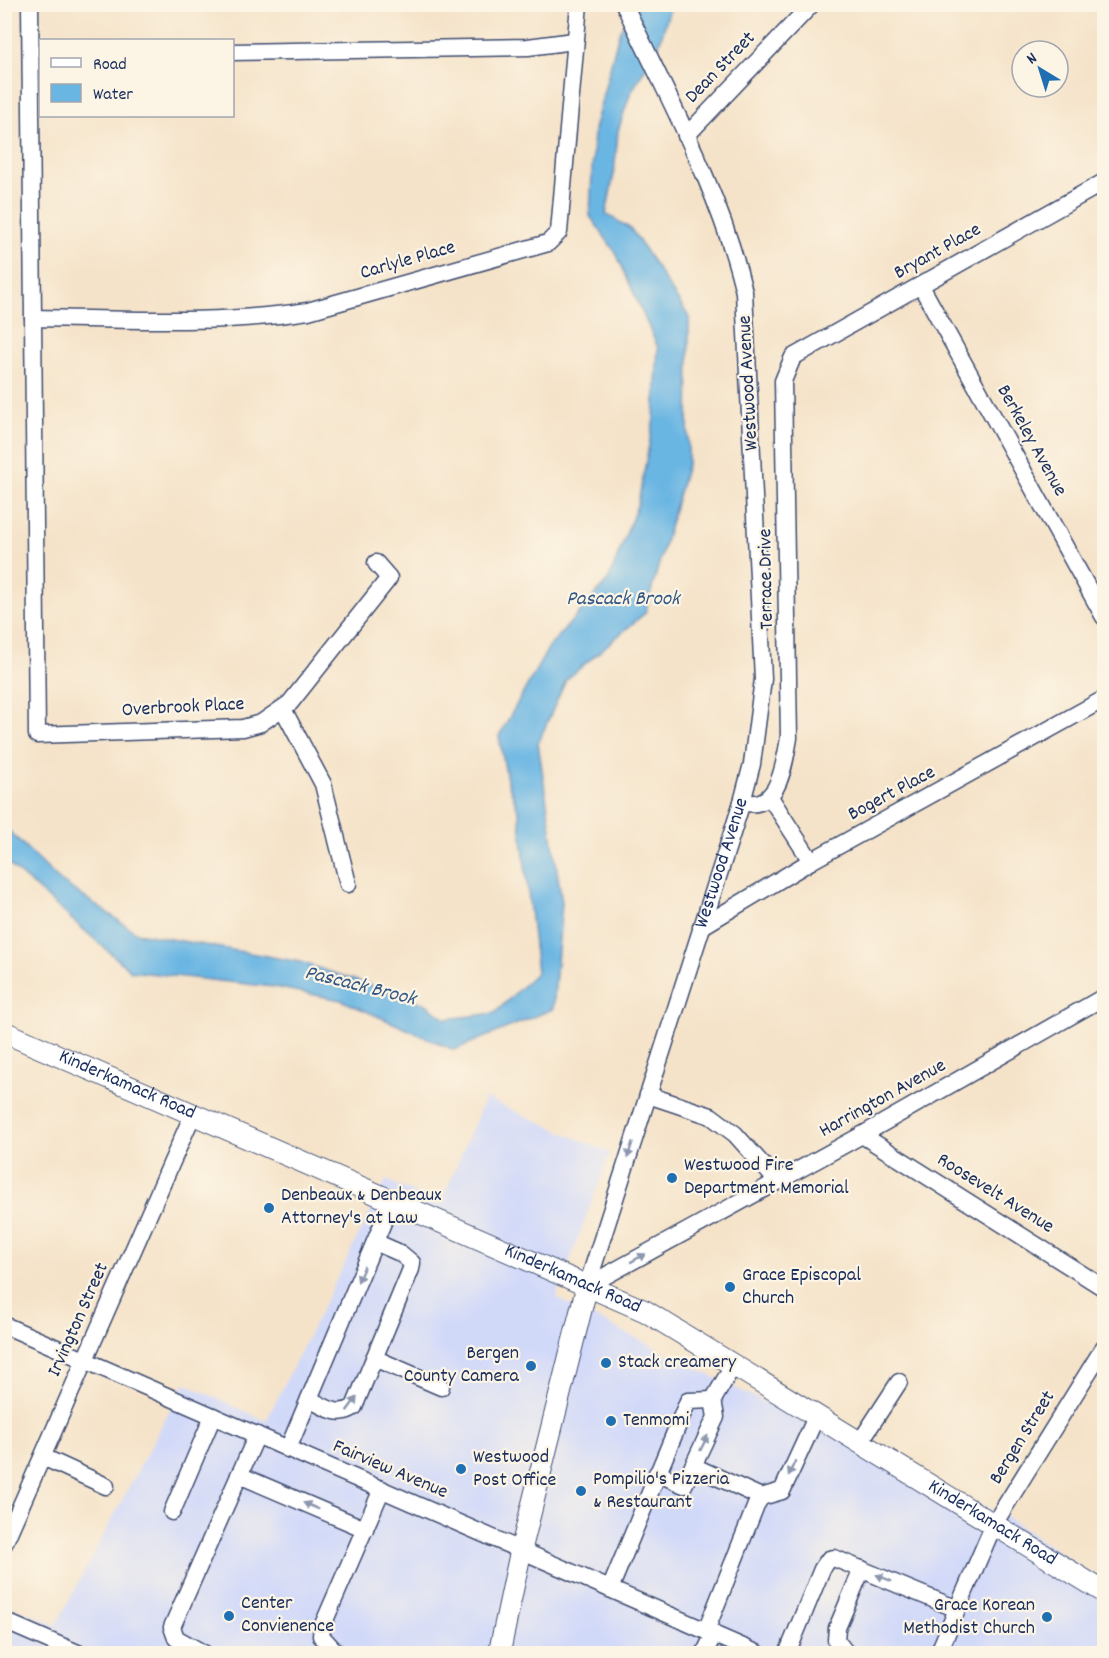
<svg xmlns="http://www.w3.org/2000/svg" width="1109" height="1658" font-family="Dekko,sans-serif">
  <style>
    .built { fill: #d1d9f9 }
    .water { fill: #6ab6e3; stroke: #4272a0; stroke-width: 1.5 }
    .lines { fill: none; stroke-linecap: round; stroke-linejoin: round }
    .minor-casing { stroke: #3c4a6e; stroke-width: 19 }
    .major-casing { stroke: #3c4a6e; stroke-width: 23 }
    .minor { stroke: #fff; stroke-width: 16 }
    .major { stroke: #fff; stroke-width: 21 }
    .oneway { fill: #8d97ae }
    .poi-dot { fill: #1f6fb2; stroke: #fcf5e5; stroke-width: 2 }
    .labels { text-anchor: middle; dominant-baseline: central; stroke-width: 4.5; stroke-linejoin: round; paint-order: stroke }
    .street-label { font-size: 20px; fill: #1b2f5e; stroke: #fcf5e5 }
    .poi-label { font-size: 20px; fill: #1b2f5e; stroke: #fcf5e5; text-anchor: start }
    .water-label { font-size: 21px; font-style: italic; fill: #335886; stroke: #fcf5e5 }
  </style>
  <rect width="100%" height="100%" fill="#fcf5e5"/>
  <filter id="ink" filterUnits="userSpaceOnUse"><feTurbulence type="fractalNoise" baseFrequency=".0167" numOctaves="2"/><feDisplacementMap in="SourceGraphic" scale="12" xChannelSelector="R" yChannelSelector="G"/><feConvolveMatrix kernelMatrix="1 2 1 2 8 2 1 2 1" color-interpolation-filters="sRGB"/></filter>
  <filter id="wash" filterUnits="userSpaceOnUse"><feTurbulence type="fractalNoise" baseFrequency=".008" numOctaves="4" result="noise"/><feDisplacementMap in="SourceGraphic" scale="24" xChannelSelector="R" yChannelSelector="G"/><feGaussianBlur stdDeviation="1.35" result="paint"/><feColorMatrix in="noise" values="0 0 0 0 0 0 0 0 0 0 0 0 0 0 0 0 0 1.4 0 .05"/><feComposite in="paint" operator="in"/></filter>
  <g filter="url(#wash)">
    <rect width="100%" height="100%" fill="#f5e3c9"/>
    <path class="built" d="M485,1098L610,1153L556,1298L818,1429L1009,1519L1104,1582V1653L5,1654L4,1604L56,1625L184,1383L266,1421L386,1180L440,1205Z"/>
    <path class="water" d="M633,5H671L659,45L630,94L618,131L614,174L606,214L631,229L689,317L688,461L645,613L566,680L538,743L562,903L553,1009L454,1050L341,1000L274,987L131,971L5,861L4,826L59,880L137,933L300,962L426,1004L446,1019L495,1013L537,972L519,812L507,780L499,736L549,647L609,579L638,503L654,419L658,348L616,253L590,216L594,130L619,33Z"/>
  </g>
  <g filter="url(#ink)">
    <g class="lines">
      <defs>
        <g id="minor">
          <path d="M30,4L37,735L243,728L261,723L290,703L389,578L376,563"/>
          <path d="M232,52L528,47L574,41"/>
          <path d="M686,136L812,4"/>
          <path d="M921,286L1104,617"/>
          <path d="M33,318C125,319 217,325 308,311L548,243L559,232L579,4"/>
          <path d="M283,709L323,784L348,884"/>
          <path d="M770,797L811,861"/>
          <path d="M742,802C779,812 784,765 789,738L783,381L793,357L1104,182"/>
          <path d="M701,927L811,861L1104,699"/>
          <path d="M648,1095L711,1116L735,1134L778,1182"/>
          <path d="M862,1135L1104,1288"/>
          <path id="s1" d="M587,1286L742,802L752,764L763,679L744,292C721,193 667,96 624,4"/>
          <path d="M587,1286L862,1135L1104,997"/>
          <path d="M4,1325L759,1654"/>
          <path d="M374,1358L441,1387"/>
          <path d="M309,1399C325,1407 338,1418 354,1407L411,1269L412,1263L400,1253L375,1242"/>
          <path d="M860,1442L899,1382"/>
          <path d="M288,1449L392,1201"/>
          <path d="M43,1457L106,1486"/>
          <path d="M693,1466L761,1497"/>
          <path d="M657,1473L684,1485L716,1417L713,1400L734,1364"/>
          <path d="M239,1475L365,1529"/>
          <path d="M172,1512L213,1416"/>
          <path d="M4,1544L193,1114"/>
          <path d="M610,1589L688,1401L713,1400"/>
          <path d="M4,1621L80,1654"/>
          <path d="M706,1631L756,1505L761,1497L782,1491L817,1415"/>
          <path d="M205,1654L176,1638L172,1627L257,1435"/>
          <path d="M338,1654L321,1636L322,1627L382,1489"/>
          <path d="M704,1654L714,1634"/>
          <path d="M787,1654L822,1569L829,1559L834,1558L957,1609"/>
          <path d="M847,1654L836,1640L837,1628L862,1569"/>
          <path d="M938,1654L994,1524L1104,1347"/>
        </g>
        <g id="major">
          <path id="s2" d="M4,1032L645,1311L1104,1592"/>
          <path d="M499,1654L521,1550L587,1286"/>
        </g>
      </defs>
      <use href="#minor" class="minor-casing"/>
      <use href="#major" class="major-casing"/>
      <use href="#minor" class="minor"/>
      <use href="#major" class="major"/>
    </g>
    <defs><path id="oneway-solid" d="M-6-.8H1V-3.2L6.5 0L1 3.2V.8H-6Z" transform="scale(1.5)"/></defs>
    <g class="oneway">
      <use href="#oneway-solid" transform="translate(630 1150) rotate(108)"/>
      <use href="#oneway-solid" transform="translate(638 1258) rotate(-29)"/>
      <use href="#oneway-solid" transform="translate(361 1274) rotate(113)"/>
      <use href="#oneway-solid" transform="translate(352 1404) rotate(-54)"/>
      <use href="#oneway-solid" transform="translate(704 1443) rotate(-64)"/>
      <use href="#oneway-solid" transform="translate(792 1468) rotate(115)"/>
      <use href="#oneway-solid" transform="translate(311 1506) rotate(-157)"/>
      <use href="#oneway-solid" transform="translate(884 1578) rotate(-157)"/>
    </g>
  </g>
  <g class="poi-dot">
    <circle cx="672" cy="1178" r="6"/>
    <circle cx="269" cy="1208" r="6"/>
    <circle cx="730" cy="1287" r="6"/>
    <circle cx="606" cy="1363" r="6"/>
    <circle cx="531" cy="1366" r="6"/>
    <circle cx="611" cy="1421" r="6"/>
    <circle cx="461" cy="1469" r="6"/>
    <circle cx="581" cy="1491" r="6"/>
    <circle cx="229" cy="1616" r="6"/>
    <circle cx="1047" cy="1617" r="6"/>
  </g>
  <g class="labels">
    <g class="street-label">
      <text transform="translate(721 68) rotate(-46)">Dean Street</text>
      <text transform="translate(938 252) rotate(-29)">Bryant Place</text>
      <text transform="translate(408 261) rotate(-16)">Carlyle Place</text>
      <text transform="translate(749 383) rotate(-93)">Westwood Avenue</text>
      <text transform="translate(1031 441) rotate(61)">Berkeley Avenue</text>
      <text transform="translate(767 579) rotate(-91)">Terrace Drive</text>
      <text transform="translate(183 708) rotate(-3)">Overbrook Place</text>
      <text transform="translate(892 794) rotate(-28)">Bogert Place</text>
      <text stroke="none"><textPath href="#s1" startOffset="444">Westwood Avenue</textPath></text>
      <text stroke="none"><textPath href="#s2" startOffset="134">Kinderkamack Road</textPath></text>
      <text transform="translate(883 1099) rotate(-29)">Harrington Avenue</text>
      <text transform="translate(995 1194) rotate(32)">Roosevelt Avenue</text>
      <text stroke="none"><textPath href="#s2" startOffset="620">Kinderkamack Road</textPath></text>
      <text transform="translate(79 1320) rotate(-66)">Irvington Street</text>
      <text transform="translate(1023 1438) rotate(-58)">Bergen Street</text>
      <text transform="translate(390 1470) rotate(23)">Fairview Avenue</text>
      <text stroke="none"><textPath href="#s2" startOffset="1106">Kinderkamack Road</textPath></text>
    </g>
    <g class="poi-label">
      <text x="684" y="1166">Westwood Fire<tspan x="684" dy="23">Department Memorial</tspan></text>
      <text x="281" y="1196">Denbeaux &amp; Denbeaux<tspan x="281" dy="23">Attorney's at Law</tspan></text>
      <text x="742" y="1276">Grace Episcopal<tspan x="742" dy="23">Church</tspan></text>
      <text x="519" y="1354" text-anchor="end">Bergen<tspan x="519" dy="23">County Camera</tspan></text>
      <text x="618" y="1363">Stack creamery</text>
      <text x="623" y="1421">Tenmomi</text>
      <text x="473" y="1458">Westwood<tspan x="473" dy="23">Post Office</tspan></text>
      <text x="593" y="1480">Pompilio's Pizzeria<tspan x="593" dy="23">&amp; Restaurant</tspan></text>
      <text x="241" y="1604">Center<tspan x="241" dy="23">Convienence</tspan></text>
      <text x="1035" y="1606" text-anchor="end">Grace Korean<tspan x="1035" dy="23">Methodist Church</tspan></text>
    </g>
    <g class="water-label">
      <text x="623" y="600">Pascack Brook</text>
      <text transform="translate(360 987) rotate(14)">Pascack Brook</text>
    </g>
  </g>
  <rect width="1109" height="1658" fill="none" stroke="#fcf5e5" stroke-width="24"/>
  <rect x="39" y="39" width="195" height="78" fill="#fcf5e5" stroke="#a2a6af" stroke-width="1.5"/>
  <rect x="51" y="58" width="30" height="9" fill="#ffffff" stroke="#a2a6af" stroke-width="1.5"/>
  <text x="93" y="69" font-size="18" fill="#1b2f5e">Road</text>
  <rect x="51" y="84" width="30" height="18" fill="#6ab6e3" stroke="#a2a6af" stroke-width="1.5"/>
  <text x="93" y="99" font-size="18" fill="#1b2f5e">Water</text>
  <g transform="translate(1040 69) rotate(322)"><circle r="28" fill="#fcf5e5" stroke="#a2a6af" stroke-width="1.5"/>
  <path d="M0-4.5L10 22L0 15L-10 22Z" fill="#1f6fb2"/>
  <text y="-9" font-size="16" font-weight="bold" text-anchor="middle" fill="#1b2f5e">N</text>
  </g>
</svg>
